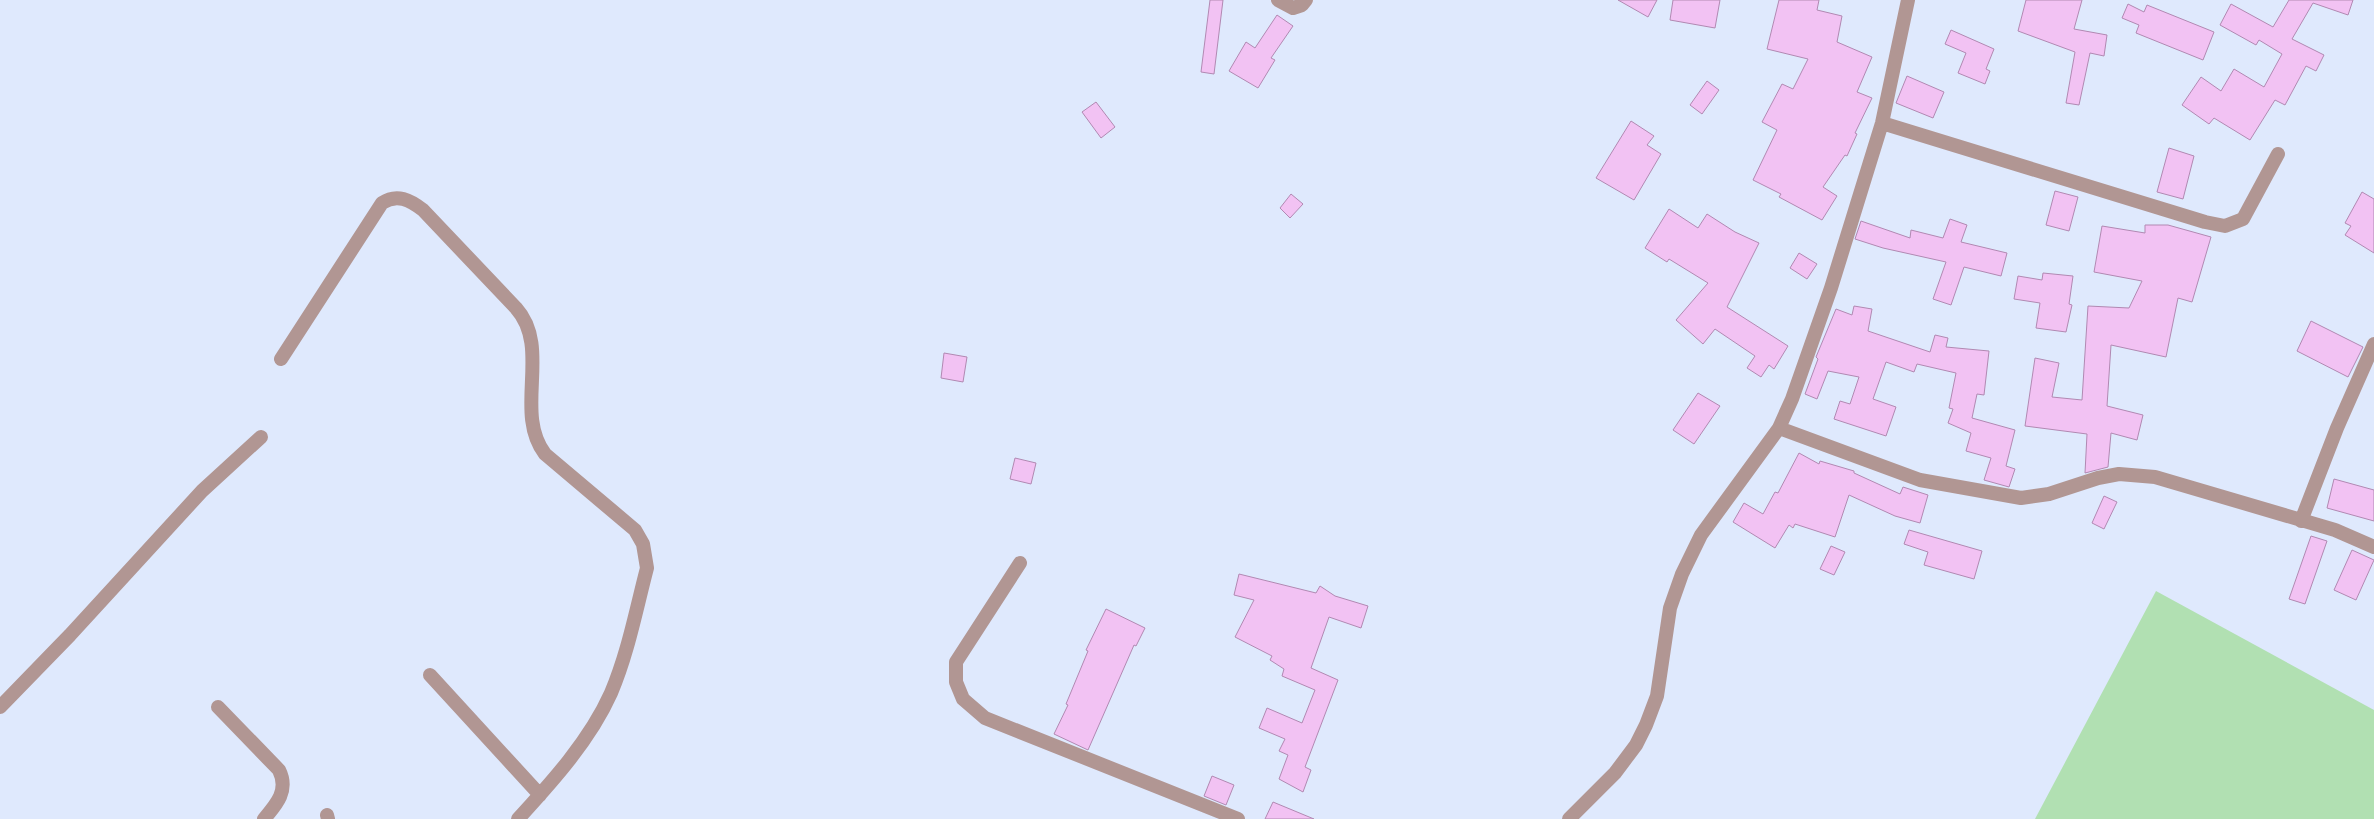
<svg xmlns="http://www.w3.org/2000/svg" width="2374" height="819" font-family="Karla,sans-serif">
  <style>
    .green { fill: #b1e0b2 }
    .building { fill: #f2c2f3; stroke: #b189b2 }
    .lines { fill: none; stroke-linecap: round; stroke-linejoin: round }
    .minor { stroke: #b19693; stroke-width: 14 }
  </style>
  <rect width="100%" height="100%" fill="#dfe9fd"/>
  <path class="green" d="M2156,591L2374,710V819H2035Z"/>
  <path class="building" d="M1210,0H1223L1214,74L1201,72Z
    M1618,0H1657L1648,17Z
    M1673,0H1720L1715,28L1670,20Z
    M1779,0H1819L1817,10L1842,16L1837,42L1872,57L1857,92L1872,98L1855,133L1857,134L1847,156L1845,155L1823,187L1837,196L1822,220L1779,197L1781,194L1753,180L1777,130L1762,122L1782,84L1793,89L1808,59L1767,49Z
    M2026,0H2082L2074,29L2107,35L2104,56L2090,53L2079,105L2066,103L2075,52L2018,31Z
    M2289,0H2353L2348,15L2313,3L2292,39L2324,55L2316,71L2306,66L2285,105L2275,100L2250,140L2214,118L2209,124L2182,105L2201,77L2221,91L2234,69L2264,87L2282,54L2259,40L2256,45L2220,25L2231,4L2273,27Z
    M2128,4L2144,12L2147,5L2214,32L2203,60L2136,33L2139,25L2122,18Z
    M1277,15L1293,26L1271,58L1275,60L1258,88L1229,71L1246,42L1255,48Z
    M1951,30L1994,49L1986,69L1990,71L1985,84L1958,73L1966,53L1945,44Z
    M1907,76L1944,92L1933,118L1896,103Z
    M1707,81L1719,90L1702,114L1690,105Z
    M1096,102L1115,127L1101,138L1082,112Z
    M1631,121L1654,136L1647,145L1661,154L1634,200L1596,178Z
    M2169,148L2194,156L2183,199L2157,192Z
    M2055,191L2078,197L2069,231L2046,225Z
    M2362,192L2374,199V253L2345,235L2351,226L2345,223Z
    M1291,194L1303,204L1290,218L1280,208Z
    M1669,209L1698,228L1707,214L1735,232L1759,243L1727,307L1788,346L1774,369L1769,365L1761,377L1747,368L1755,356L1715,329L1703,344L1676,320L1708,283L1669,259L1667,262L1645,248Z
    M1950,219L1967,225L1961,242L2007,253L2001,276L1964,267L1951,305L1933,299L1946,262L1883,248L1855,239L1861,221L1910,238L1911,230L1943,238Z
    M2145,225H2168L2211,237L2192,302L2178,298L2166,357L2111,345L2107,406L2143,415L2137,440L2111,433L2108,467L2085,473L2087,434L2025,426L2035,358L2059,363L2052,397L2082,400L2088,306L2129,308L2142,281L2094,272L2102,226L2145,233Z
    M1799,253L1817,264L1807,279L1790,268Z
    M2043,273L2073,276L2069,304L2072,305L2066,332L2036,328L2040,303L2014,299L2018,276L2042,280Z
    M1854,306L1872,309L1868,331L1930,352L1935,335L1948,338L1946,347L1989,351L1984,395L1977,394L1972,418L2015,430L2006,466L2015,469L2009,487L1984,480L1991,458L1966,451L1971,433L1948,423L1953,409L1949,408L1956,373L1917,364L1914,372L1886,362L1873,399L1896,407L1886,436L1834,419L1840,401L1850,404L1859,377L1828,371L1817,399L1805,394L1818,359L1816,357L1836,309L1852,315Z
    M2311,321L2363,347L2348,377L2297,351Z
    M944,353L967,357L963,382L941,378Z
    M1698,393L1720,406L1694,444L1673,430Z
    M1799,453L1819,464L1820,461L1854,471V473L1900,494L1903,487L1928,495L1920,523L1895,516L1849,495L1835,537L1795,524L1793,528L1789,525L1775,548L1733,522L1744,503L1763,514L1775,492L1778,493Z
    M1015,458L1036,463L1031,484L1010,479Z
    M2334,479L2374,490V521L2327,508Z
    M2104,496L2117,502L2104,529L2092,523Z
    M1909,530L1982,551L1974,579L1924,565L1928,552L1904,544Z
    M2311,536L2327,541L2305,604L2289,599Z
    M1831,546L1845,552L1834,575L1820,569Z
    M2352,550L2374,560L2356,600L2334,590Z
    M1239,574L1316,593L1320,586L1335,596L1368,606L1361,628L1329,617L1311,668L1338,680L1305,767L1311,770L1303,792L1279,779L1288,755L1279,751L1285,739L1259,728L1267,708L1302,723L1315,690L1282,676L1284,669L1270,660L1272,656L1235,637L1254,600L1234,595Z
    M1106,609L1145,628L1136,646L1134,645L1088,750L1054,734L1068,705L1066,704L1088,651L1086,650Z
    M1212,776L1234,785L1226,805L1204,796Z
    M1273,802L1314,819H1265Z"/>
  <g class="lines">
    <path class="minor" d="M1278,0L1293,8L1302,5L1306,0
      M1882,123L2205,222L2225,226L2243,219L2278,154
      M281,359L382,203C397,193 410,200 423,210L516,308C552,348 513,412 545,454L635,530L643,544L647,568C636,610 628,653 611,693C590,740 552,782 518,819
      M1779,428L1920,480L2021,498L2049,494L2098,478L2119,474L2155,477L2335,530L2374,547
      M2301,521L2337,428L2374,344
      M1020,563L956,662V682L963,699L985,718L1238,819
      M430,675L540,795
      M0,707L70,635L202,491L261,437
      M218,707L279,770C289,790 277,804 264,819
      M327,815L328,819
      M1569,819L1615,773L1636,745L1646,725L1657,696L1670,608L1682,574L1701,535L1779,428L1792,399L1831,288L1882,123L1908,0"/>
  </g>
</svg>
